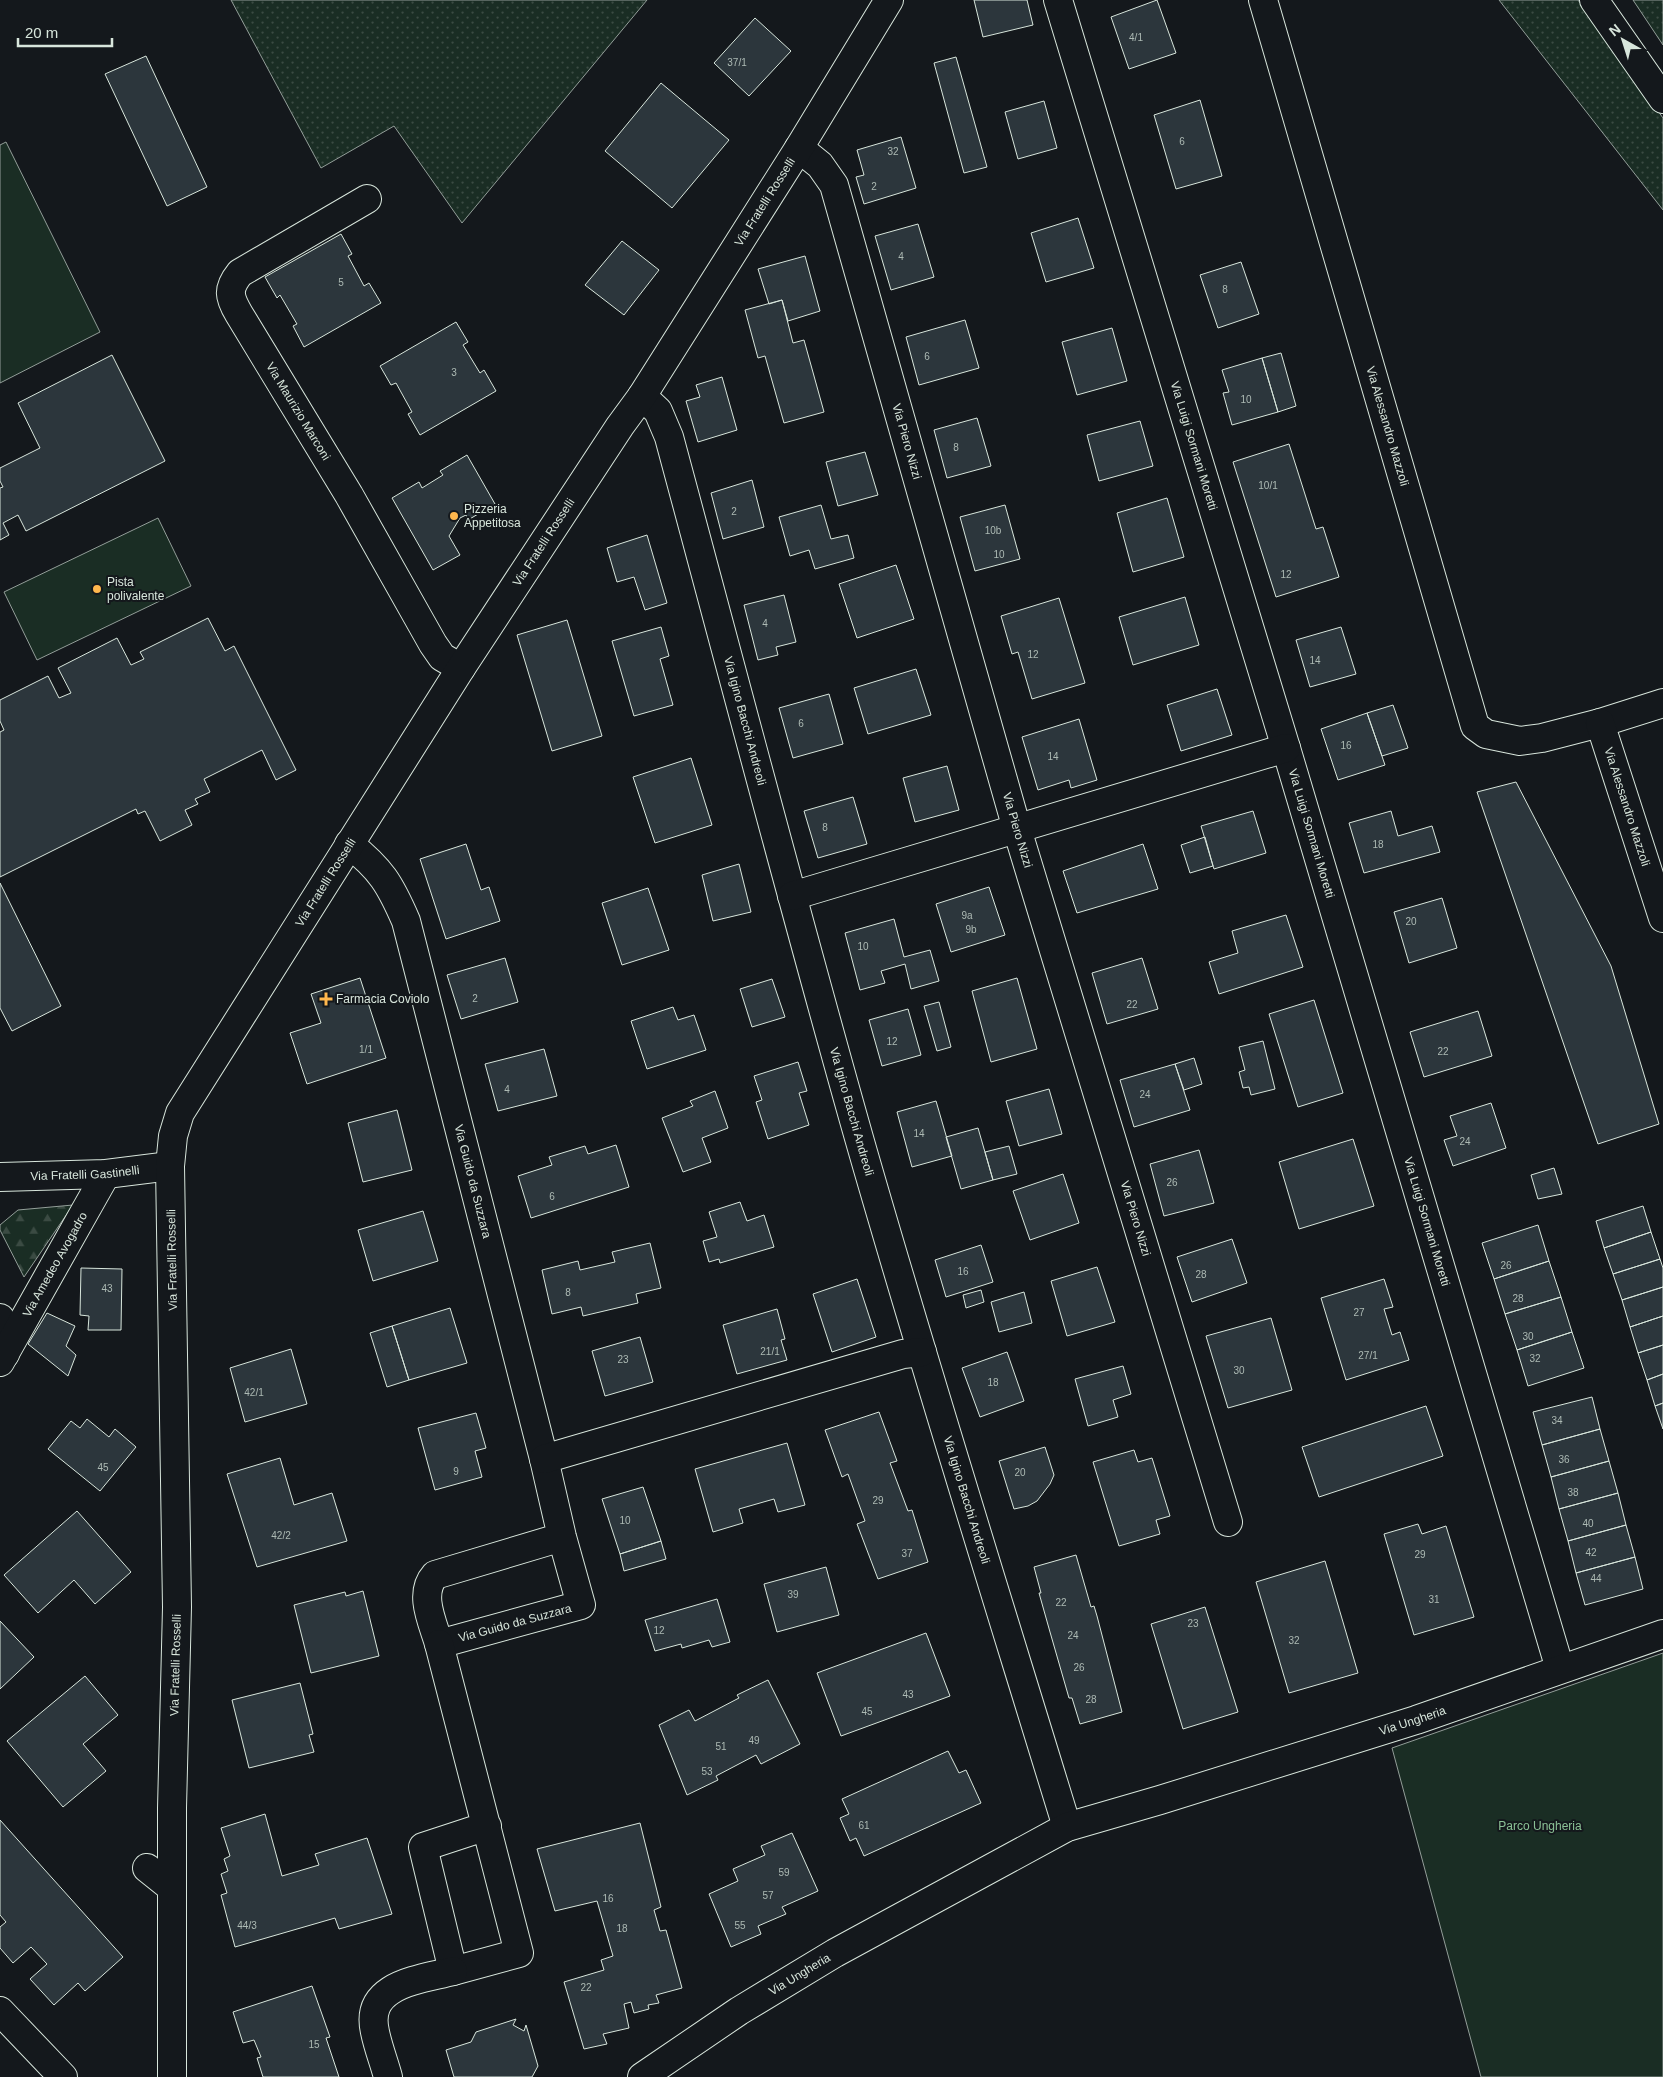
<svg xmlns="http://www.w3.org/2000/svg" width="1663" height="2077" font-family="Arial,sans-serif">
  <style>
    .grass { fill: url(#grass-dots); stroke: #939e99 }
    .forest { fill: url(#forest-firs); stroke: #939e99 }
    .park { fill: #1a2d24; stroke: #939e99 }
    .building { fill: #2c363c; stroke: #d8e6dc }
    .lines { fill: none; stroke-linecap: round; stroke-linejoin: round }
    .street-casing { stroke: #d8e6dc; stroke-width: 30 }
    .secondary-casing { stroke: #d8e6dc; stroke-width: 30 }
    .primary-casing { stroke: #d8e6dc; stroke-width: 30 }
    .street { stroke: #14181c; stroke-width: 28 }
    .secondary { stroke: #14181c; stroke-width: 28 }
    .primary { stroke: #14181c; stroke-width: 28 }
    .poi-dot { fill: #ffb74d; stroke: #14181c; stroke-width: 2 }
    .labels { text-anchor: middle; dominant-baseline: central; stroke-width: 4; stroke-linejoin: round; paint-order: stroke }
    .number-label { font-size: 10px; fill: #adbab4 }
    .street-label { font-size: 12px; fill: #d8e6dc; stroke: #14181c }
    .poi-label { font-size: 12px; fill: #d8e6dc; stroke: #14181c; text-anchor: start }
    .park-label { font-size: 12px; fill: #8ac095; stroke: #14181c }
  </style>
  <defs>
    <pattern id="grass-dots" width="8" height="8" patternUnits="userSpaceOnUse" patternTransform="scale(1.25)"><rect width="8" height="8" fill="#1a2d24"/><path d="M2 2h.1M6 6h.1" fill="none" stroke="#3b4b43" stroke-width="1.8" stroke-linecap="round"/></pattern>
    <pattern id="forest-firs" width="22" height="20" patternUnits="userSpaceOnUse" patternTransform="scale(1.25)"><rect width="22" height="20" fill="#1a2d24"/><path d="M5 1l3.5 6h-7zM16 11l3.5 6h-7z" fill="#3b4b43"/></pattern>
  </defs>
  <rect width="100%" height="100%" fill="#14181c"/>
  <path class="grass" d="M231,0H647L462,223L394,126L321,168Z
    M1499,0H1578L1663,118V210Z
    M1633,0H1663V45Z"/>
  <path class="forest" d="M73,1205L24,1277L0,1230V1225L18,1210Z"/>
  <path class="park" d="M6,142L100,332L0,383V145Z
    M158,518L191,586L37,660L4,592Z
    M1663,1653V2077H1481L1392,1748Z"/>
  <path class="building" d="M974,0H1027L1033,25L983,37Z
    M1157,0L1176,53L1129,69L1111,17Z
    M755,18L791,51L749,96L714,63Z
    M146,56L207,187L167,206L105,74Z
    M956,57L987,167L964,173L934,63Z
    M661,83L729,140L672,208L605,151Z
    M1200,100L1222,176L1176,189L1154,115Z
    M1044,101L1057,148L1018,159L1005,112Z
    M901,137L916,188L864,204L856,177L864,175L857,150Z
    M1078,218L1094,268L1046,282L1031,233Z
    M918,224L934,277L891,290L875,236Z
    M341,234L352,254L348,256L364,286L369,283L381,303L304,347L293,326L297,324L280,295L277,298L265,277Z
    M622,241L659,270L624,315L585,285Z
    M805,256L820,311L788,321L782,300L769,304L758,269Z
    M1241,262L1259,314L1218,328L1200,275Z
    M782,300L793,343L804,340L824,412L784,423L765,356L758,358L745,310Z
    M965,320L979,368L919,385L906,337Z
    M456,322L468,342L463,345L480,373L484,370L496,391L420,435L408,414L412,412L396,383L391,385L380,366Z
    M1112,328L1127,381L1077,395L1062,342Z
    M1281,353L1296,406L1278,412L1262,358Z
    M112,355L165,461L26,531L18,515L3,523L9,535L0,540V488L3,487L0,481V468L40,448L18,403Z
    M1262,358L1278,412L1232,425L1223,393L1229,392L1222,370Z
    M722,377L737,430L698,442L686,401L700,397L696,385Z
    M977,418L991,466L947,478L934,430Z
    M1140,421L1153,466L1099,481L1087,435Z
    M1289,444L1316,529L1323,527L1339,577L1276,597L1233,462Z
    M865,452L878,495L838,506L826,462Z
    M467,455L495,504L468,520L466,515L460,518L449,536L460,555L433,570L392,498L419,482L422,488L443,475L440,471Z
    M752,480L764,527L723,539L711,493Z
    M1167,498L1184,557L1133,572L1117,513Z
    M821,505L831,539L848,535L854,558L815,569L809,550L790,556L779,517Z
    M1005,505L1020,559L975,571L960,517Z
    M647,535L667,603L645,610L634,577L617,582L607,548Z
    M896,565L914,619L857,638L839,584Z
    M784,595L796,642L776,647L778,655L758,660L744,605Z
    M1185,597L1199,645L1133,665L1119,617Z
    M1059,598L1085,683L1032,699L1018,652L1012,654L1001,616Z
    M208,618L225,651L234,646L296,770L276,780L262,750L204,779L210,792L195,799L198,804L185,810L192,825L160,841L145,811L138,814L136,809L0,877V732L4,730L0,721V700L48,676L59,698L71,693L58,668L117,638L131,665L144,659L140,652Z
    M567,620L602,736L552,751L517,635Z
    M661,627L669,656L660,659L673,705L634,716L612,641Z
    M1341,627L1356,674L1310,687L1296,640Z
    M916,669L931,715L868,734L854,688Z
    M1217,689L1232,735L1181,751L1167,705Z
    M829,694L843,744L793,758L779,708Z
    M1393,705L1408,748L1382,756L1367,713Z
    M1367,713L1385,765L1338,780L1321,729Z
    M1079,719L1097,780L1071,788L1069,780L1038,790L1022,737Z
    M691,758L712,825L655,843L633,777Z
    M947,766L959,810L915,822L903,778Z
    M1516,782L1611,966L1659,1124L1598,1144L1477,792Z
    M853,797L867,844L818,858L804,811Z
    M1253,811L1266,853L1214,869L1201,826Z
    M1391,811L1398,836L1432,826L1440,852L1364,873L1349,823Z
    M1205,837L1213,866L1190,873L1181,845Z
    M466,844L481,890L489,887L500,921L446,939L420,859Z
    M1143,844L1158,889L1077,913L1063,871Z
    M739,864L751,912L713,921L702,875Z
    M0,883L61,1006L12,1031L0,1008Z
    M989,887L1005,935L951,952L936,904Z
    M648,888L669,950L622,965L602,903Z
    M1442,898L1457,948L1409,963L1394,912Z
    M1286,915L1303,967L1219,994L1209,962L1238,953L1232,931Z
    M894,919L904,957L930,950L939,981L911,989L905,964L881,971L885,983L860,990L845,933Z
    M505,958L518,1002L461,1019L447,975Z
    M1142,958L1158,1009L1107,1024L1092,973Z
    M360,978L386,1058L307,1084L290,1033L321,1023L311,994Z
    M1017,978L1037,1049L991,1062L972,991Z
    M772,979L785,1017L752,1027L740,989Z
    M1314,1000L1343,1093L1298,1107L1269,1014Z
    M939,1002L951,1047L937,1051L924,1006Z
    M673,1007L678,1020L694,1015L706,1050L647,1069L631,1021Z
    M908,1009L921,1055L882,1066L869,1020Z
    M1478,1011L1492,1056L1424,1077L1410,1032Z
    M1263,1041L1275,1089L1251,1095L1249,1087L1243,1088L1239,1072L1245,1070L1239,1047Z
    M544,1049L557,1096L498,1111L485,1064Z
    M1194,1058L1202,1084L1184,1090L1175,1064Z
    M798,1062L807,1091L799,1093L809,1125L768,1139L756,1102L762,1100L754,1076Z
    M1175,1064L1190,1110L1134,1127L1120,1080Z
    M1049,1089L1062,1134L1019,1146L1006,1101Z
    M715,1091L728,1128L702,1138L711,1162L683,1172L662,1118L693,1106L690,1101Z
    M936,1101L952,1156L912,1167L897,1112Z
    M1491,1103L1506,1148L1453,1166L1444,1140L1457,1136L1450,1116Z
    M397,1110L412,1170L363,1182L348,1123Z
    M978,1128L993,1180L961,1189L946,1137Z
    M1353,1139L1374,1206L1299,1229L1279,1162Z
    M616,1145L629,1187L531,1218L518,1176L552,1165L549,1157L585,1146L588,1154Z
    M1009,1146L1017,1174L993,1180L985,1152Z
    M1199,1150L1214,1203L1164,1216L1150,1164Z
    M1554,1168L1562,1194L1538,1199L1531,1175Z
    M1063,1174L1079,1223L1030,1240L1013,1191Z
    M740,1202L747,1221L764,1215L774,1247L720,1263L719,1259L709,1262L703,1241L717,1237L709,1212Z
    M1643,1206L1651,1232L1604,1248L1596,1221Z
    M423,1211L438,1261L373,1281L358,1230Z
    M1538,1225L1549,1261L1494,1279L1482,1243Z
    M1651,1232L1660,1259L1613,1274L1604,1248Z
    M1232,1239L1247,1283L1192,1302L1177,1257Z
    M650,1243L661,1288L636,1294L638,1303L583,1316L581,1307L552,1314L542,1270L578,1261L580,1270L615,1262L612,1252Z
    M981,1245L993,1282L946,1297L935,1260Z
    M1660,1259L1663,1268V1287L1622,1300L1613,1274Z
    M1549,1261L1561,1297L1505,1314L1494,1279Z
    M1097,1267L1115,1322L1067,1336L1051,1281Z
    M81,1268L122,1269L121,1330H88L89,1316L80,1315Z
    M857,1279L876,1337L832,1352L813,1294Z
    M1384,1279L1393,1307L1384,1309L1392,1335L1400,1332L1409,1360L1346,1380L1321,1298Z
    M1663,1287V1316L1630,1327L1622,1300Z
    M981,1290L984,1302L966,1308L963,1295Z
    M1024,1292L1032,1323L999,1332L991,1302Z
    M1561,1297L1572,1332L1517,1350L1505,1314Z
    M450,1308L467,1363L409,1380L392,1326Z
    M777,1309L785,1339L781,1340L787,1360L737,1374L723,1325Z
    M47,1313L75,1326L66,1346L76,1355L68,1376L28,1344Z
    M1663,1316V1345L1638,1353L1630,1327Z
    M1271,1318L1292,1390L1228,1408L1206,1336Z
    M392,1326L409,1380L387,1387L370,1333Z
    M1572,1332L1584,1368L1528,1386L1517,1350Z
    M640,1337L653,1382L605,1396L592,1351Z
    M1663,1345V1374L1647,1380L1638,1353Z
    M291,1349L307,1404L245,1422L230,1368Z
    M1007,1352L1024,1401L980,1417L962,1368Z
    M1123,1366L1131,1394L1113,1400L1118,1417L1088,1426L1075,1379Z
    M1663,1374V1403L1655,1406L1647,1380Z
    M1592,1397L1600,1429L1542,1445L1533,1412Z
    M1663,1403V1429L1655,1406Z
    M1426,1406L1443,1456L1319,1497L1302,1447Z
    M879,1412L897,1461L890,1463L908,1511L912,1510L928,1562L878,1579L857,1524L865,1521L848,1474L842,1477L825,1430Z
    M476,1413L486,1448L475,1451L482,1477L435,1490L418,1428Z
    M87,1419L109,1437L115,1429L136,1447L100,1491L48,1449L71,1421L80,1428Z
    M1600,1429L1609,1461L1551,1477L1542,1445Z
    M787,1443L805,1505L778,1512L774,1499L739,1509L743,1523L713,1532L695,1469Z
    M1045,1447L1054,1475L1050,1484L1037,1501L1028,1506L1014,1509L999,1461Z
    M1134,1450L1138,1462L1152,1458L1170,1516L1156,1520L1160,1534L1119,1546L1093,1462Z
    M280,1458L294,1505L332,1493L347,1541L257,1567L227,1474Z
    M1609,1461L1618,1493L1559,1509L1551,1477Z
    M643,1487L661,1541L620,1554L602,1499Z
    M1618,1493L1626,1525L1568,1541L1559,1509Z
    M77,1511L131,1572L95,1604L74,1580L38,1613L4,1575Z
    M1418,1524L1422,1534L1446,1526L1474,1617L1414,1635L1384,1534Z
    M1626,1525L1635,1557L1576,1573L1568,1541Z
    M661,1541L666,1559L624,1571L620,1554Z
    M1076,1555L1091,1607L1094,1606L1097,1616L1122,1712L1080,1724L1072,1698H1069L1050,1632L1039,1593H1041L1034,1567Z
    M1635,1557L1643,1589L1585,1605L1576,1573Z
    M1325,1561L1358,1673L1289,1693L1256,1582Z
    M826,1567L839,1615L777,1632L764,1584Z
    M363,1591L379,1656L311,1673L294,1605L345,1592L346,1596Z
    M717,1599L730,1642L712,1647L709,1640L682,1648L681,1644L655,1651L645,1620Z
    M1205,1607L1238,1712L1183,1729L1151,1624Z
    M0,1621L34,1657L0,1689Z
    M926,1633L950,1696L841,1736L817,1673Z
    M85,1676L118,1715L83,1744L106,1771L63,1807L7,1741Z
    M768,1680L800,1744L761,1764L756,1755L716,1776L718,1780L687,1795L659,1725L689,1710L695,1721L739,1698L737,1695Z
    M300,1683L313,1734L309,1735L314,1752L249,1768L232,1700Z
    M948,1751L959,1773L966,1770L981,1803L864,1856L856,1838L850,1841L840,1818L849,1814L842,1799Z
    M265,1814L282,1876L319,1865L315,1854L367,1838L392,1914L339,1929L335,1918L235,1947L221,1895L227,1893L221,1874L228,1871L224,1859L230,1856L221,1828Z
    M0,1820L123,1957L85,1991L78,1983L54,2005L30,1979L47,1964L31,1947L13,1963L0,1948V1927L6,1922L0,1915Z
    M640,1823L661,1907L654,1910L660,1931L666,1930L682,1988L656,1995L659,2003L648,2005L649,2009L634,2013L631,2002L624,2004L629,2028L603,2034L607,2044L584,2049L564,1982L604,1970L601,1960L613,1956L597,1901L555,1911L537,1849Z
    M792,1833L818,1891L782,1907L786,1914L758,1926L761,1934L731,1947L709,1894L738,1881L733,1869L765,1855L761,1846Z
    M312,1986L330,2037L326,2038L339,2077H263L257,2058L261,2057L254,2040L243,2043L233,2012Z
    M516,2019L513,2025L524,2031L526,2025L538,2066L532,2077H454L446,2050L471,2042L476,2032Z"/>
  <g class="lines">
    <defs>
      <g id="street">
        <path id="s1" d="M1058,0L1286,748L1560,1669"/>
        <path id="s2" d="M1263,0L1475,726L1486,734L1520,741L1542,738L1600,723L1663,703"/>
        <path id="s3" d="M799,148L820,165L834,185L1017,829L1228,1522"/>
        <path id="s4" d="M367,199L240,273C227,289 229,297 239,314L349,495L433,644L442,657L461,668"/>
        <path id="s5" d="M642,396L658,411L669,437C732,671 793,905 859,1138C925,1369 997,1598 1067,1827"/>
        <path id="s6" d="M1600,723L1663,918"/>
        <path id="s7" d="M349,844C381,869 390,884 406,921L544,1459L562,1537L581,1605L439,1644C433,1623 418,1594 435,1575L562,1537"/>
        <path d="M792,896L1286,748"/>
        <path id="s8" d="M0,1177L106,1174L170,1166"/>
        <path d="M0,1318L5,1354"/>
        <path id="s9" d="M0,1362L106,1174"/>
        <path d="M544,1459L903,1354L922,1352"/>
        <path d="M439,1644L519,1953L453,1971L423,1847L487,1826"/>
        <path d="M147,1868L172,1888"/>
        <path d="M0,2011L63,2077"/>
        <path d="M388,2077C384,2062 378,2047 375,2032C364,1984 419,1980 453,1971"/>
        <path id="s10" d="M642,2077L739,2011L835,1953L1067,1827L1160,1800L1416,1720L1663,1634"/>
      </g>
      <g id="secondary">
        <path id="s11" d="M172,2077V1808L177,1607L170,1166L173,1136L180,1113L461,668L620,426L642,396L799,148L889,0"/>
      </g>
      <path id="primary" d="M1594,0L1663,99"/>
    </defs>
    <use href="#street" class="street-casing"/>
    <use href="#secondary" class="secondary-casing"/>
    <use href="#primary" class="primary-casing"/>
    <use href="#street" class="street"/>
    <use href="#secondary" class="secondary"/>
    <use href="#primary" class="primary"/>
  </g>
  <g class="poi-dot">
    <circle cx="454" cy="516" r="5"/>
    <circle cx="97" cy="589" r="5"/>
    <path d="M323.5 991.5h5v5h5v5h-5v5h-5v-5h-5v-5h5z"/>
  </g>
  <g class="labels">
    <g class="number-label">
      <text x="1136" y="37">4/1</text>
      <text x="737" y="62">37/1</text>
      <text x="1182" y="141">6</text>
      <text x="893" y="151">32</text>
      <text x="874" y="186">2</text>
      <text x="901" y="256">4</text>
      <text x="341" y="282">5</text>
      <text x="1225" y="289">8</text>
      <text x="927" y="356">6</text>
      <text x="454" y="372">3</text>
      <text x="1246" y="399">10</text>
      <text x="956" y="447">8</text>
      <text x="1268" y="485">10/1</text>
      <text x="734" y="511">2</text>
      <text x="993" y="530">10b</text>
      <text x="999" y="554">10</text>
      <text x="1286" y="574">12</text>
      <text x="765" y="623">4</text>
      <text x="1033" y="654">12</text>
      <text x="1315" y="660">14</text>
      <text x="801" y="723">6</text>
      <text x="1346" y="745">16</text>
      <text x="1053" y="756">14</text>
      <text x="825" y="827">8</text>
      <text x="1378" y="844">18</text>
      <text x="967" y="915">9a</text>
      <text x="1411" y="921">20</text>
      <text x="971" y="929">9b</text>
      <text x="863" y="946">10</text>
      <text x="475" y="998">2</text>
      <text x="1132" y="1004">22</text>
      <text x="892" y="1041">12</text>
      <text x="366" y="1049">1/1</text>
      <text x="1443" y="1051">22</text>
      <text x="507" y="1089">4</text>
      <text x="1145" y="1094">24</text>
      <text x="919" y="1133">14</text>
      <text x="1465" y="1141">24</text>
      <text x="1172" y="1182">26</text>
      <text x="552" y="1196">6</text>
      <text x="1506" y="1265">26</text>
      <text x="963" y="1271">16</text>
      <text x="1201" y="1274">28</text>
      <text x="107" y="1288">43</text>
      <text x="568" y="1292">8</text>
      <text x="1518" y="1298">28</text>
      <text x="1359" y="1312">27</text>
      <text x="1528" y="1336">30</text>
      <text x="770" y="1351">21/1</text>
      <text x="1368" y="1355">27/1</text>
      <text x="1535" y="1358">32</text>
      <text x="623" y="1359">23</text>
      <text x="1239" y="1370">30</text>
      <text x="993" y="1382">18</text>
      <text x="254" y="1392">42/1</text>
      <text x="1557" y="1420">34</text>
      <text x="1564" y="1459">36</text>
      <text x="103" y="1467">45</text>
      <text x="456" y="1471">9</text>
      <text x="1020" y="1472">20</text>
      <text x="1573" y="1492">38</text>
      <text x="878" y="1500">29</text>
      <text x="625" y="1520">10</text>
      <text x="1588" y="1523">40</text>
      <text x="281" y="1535">42/2</text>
      <text x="1591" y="1552">42</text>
      <text x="907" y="1553">37</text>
      <text x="1420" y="1554">29</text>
      <text x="1596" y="1578">44</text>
      <text x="793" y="1594">39</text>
      <text x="1434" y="1599">31</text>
      <text x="1061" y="1602">22</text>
      <text x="1193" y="1623">23</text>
      <text x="659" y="1630">12</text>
      <text x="1073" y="1635">24</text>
      <text x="1294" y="1640">32</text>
      <text x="1079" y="1667">26</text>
      <text x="908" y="1694">43</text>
      <text x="1091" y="1699">28</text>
      <text x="867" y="1711">45</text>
      <text x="754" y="1740">49</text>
      <text x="721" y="1746">51</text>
      <text x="707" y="1771">53</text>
      <text x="864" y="1825">61</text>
      <text x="784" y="1872">59</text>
      <text x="768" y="1895">57</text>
      <text x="608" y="1898">16</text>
      <text x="247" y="1925">44/3</text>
      <text x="740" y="1925">55</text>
      <text x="622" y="1928">18</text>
      <text x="586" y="1987">22</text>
      <text x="314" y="2044">15</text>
    </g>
    <g class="street-label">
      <text stroke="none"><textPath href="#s11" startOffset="2048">Via Fratelli Rosselli</textPath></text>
      <text stroke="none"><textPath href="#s4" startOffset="306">Via Maurizio Marconi</textPath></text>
      <text stroke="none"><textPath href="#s2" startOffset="444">Via Alessandro Mazzoli</textPath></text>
      <text stroke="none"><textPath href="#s3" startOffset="318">Via Piero Nizzi</textPath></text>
      <text stroke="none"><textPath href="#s1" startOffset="466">Via Luigi Sormani Moretti</textPath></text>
      <text stroke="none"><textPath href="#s11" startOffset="1642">Via Fratelli Rosselli</textPath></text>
      <text stroke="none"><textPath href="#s5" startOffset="344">Via Igino Bacchi Andreoli</textPath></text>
      <text stroke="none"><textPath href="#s6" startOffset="88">Via Alessandro Mazzoli</textPath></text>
      <text stroke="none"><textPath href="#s3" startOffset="722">Via Piero Nizzi</textPath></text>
      <text stroke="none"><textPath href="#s1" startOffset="871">Via Luigi Sormani Moretti</textPath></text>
      <text stroke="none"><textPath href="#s11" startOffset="1238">Via Fratelli Rosselli</textPath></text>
      <text stroke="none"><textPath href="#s5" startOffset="749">Via Igino Bacchi Andreoli</textPath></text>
      <text stroke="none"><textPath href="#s8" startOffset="85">Via Fratelli Gastinelli</textPath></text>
      <text stroke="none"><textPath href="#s7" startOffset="366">Via Guido da Suzzara</textPath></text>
      <text stroke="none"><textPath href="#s3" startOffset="1128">Via Piero Nizzi</textPath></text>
      <text stroke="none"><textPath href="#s1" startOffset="1276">Via Luigi Sormani Moretti</textPath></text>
      <text transform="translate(172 1260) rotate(-91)">Via Fratelli Rosselli</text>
      <text stroke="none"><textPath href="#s9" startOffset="112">Via Amedeo Avogadro</textPath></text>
      <text stroke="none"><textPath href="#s5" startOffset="1154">Via Igino Bacchi Andreoli</textPath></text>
      <text transform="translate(515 1623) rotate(-15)">Via Guido da Suzzara</text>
      <text stroke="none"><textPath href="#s11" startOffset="412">Via Fratelli Rosselli</textPath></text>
      <text stroke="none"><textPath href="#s10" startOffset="855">Via Ungheria</textPath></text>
      <text stroke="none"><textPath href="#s10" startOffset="188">Via Ungheria</textPath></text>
    </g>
    <g class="poi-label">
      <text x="464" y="509">Pizzeria<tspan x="464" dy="14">Appetitosa</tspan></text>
      <text x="107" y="582">Pista<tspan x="107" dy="14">polivalente</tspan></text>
      <text x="336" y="999">Farmacia Coviolo</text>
    </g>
    <g class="park-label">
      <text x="1540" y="1826">Parco Ungheria</text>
    </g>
  </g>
  <g transform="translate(1623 40) rotate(321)" stroke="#14181c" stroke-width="4" paint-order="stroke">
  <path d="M0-4L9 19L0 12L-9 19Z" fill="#d8e6dc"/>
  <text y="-8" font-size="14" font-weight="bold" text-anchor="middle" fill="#d8e6dc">N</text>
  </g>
  <path d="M18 38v8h94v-8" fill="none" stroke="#d8e6dc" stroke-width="2.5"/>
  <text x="25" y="38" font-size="15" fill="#d8e6dc" stroke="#14181c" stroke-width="4" paint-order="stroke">20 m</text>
</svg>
